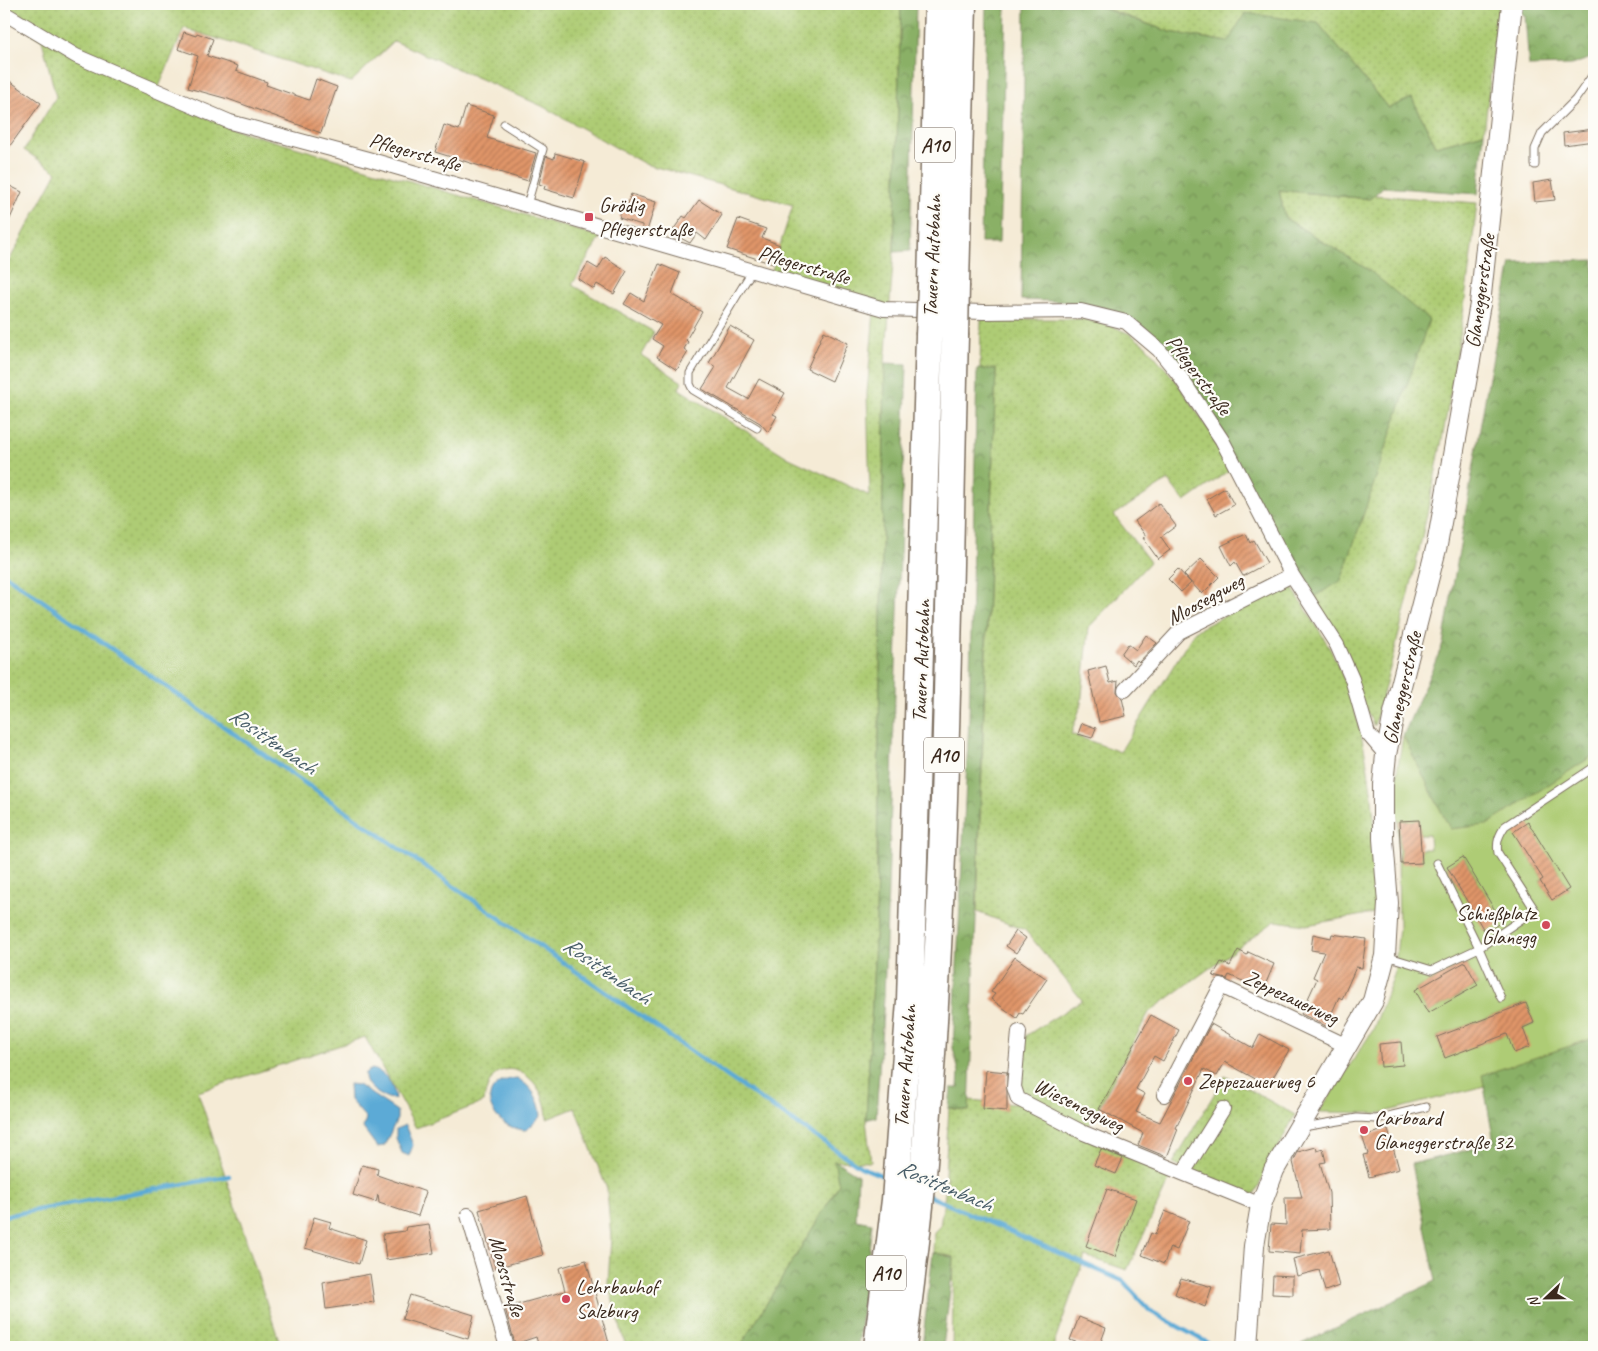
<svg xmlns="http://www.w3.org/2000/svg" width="1598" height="1351" font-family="Caveat,sans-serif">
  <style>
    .grass { fill: url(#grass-dots); stroke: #747b49; fill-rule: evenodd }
    .forest { fill: url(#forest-crowns); stroke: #626d42 }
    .park { fill: #aecc74; stroke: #747b49; fill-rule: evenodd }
    .water { fill: #5caad6; stroke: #4c6a7a }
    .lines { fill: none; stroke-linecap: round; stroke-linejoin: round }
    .stream { stroke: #5caad6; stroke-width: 4.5 }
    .building { fill: url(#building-hatch) }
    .lane-casing { stroke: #7c6e5e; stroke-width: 9 }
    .street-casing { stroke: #7c6e5e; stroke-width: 16 }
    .secondary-casing { stroke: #7c6e5e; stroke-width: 22 }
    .highway-casing { stroke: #7c6e5e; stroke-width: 29 }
    .lane { stroke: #fff; stroke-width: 7 }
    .street { stroke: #fff; stroke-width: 14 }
    .secondary { stroke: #fff; stroke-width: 20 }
    .highway { stroke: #fff; stroke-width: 26 }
    .highway-bridge-casing { stroke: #7c6e5e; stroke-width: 29; stroke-linecap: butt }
    .highway-bridge { stroke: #fff; stroke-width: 26 }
    .poi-dot { fill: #d1495b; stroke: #fdfcf7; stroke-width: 2 }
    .labels { text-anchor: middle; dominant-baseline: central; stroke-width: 4.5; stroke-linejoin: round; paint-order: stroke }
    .shield { fill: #fdfcf7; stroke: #75695f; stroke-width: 1 }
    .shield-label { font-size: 20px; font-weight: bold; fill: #3b2a1e }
    .street-label { font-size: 21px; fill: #3b2a1e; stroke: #fdfcf7 }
    .poi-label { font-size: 21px; fill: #3b2a1e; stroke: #fdfcf7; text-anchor: start }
    .water-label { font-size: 22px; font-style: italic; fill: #485d68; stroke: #fdfcf7 }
  </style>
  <defs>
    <pattern id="grass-dots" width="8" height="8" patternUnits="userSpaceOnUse" patternTransform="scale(1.25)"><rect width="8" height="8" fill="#aecc74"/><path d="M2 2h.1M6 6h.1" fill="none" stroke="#97af64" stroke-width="1.8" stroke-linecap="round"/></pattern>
    <pattern id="forest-crowns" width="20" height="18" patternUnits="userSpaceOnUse" patternTransform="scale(1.25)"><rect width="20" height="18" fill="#8ab066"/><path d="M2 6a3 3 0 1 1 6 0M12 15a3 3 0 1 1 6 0" fill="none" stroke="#728f53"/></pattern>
    <pattern id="building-hatch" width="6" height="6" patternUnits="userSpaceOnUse" patternTransform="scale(1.25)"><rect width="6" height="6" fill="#e09569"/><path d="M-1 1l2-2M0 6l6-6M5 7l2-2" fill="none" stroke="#b77a56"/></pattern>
  </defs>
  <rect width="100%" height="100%" fill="#fdfcf7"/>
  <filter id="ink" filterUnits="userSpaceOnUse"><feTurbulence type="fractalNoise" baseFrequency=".02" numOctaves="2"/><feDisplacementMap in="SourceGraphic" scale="10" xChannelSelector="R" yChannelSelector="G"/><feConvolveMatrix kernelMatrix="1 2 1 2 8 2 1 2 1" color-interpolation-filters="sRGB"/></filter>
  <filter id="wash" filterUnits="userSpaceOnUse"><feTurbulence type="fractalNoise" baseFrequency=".0096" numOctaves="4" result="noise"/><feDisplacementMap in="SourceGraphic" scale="20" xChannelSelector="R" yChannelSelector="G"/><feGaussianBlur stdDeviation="1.12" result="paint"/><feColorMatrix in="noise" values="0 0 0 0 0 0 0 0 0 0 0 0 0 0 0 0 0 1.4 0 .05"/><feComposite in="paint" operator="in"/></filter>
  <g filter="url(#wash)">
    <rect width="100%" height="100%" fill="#f5ebd6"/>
    <path class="grass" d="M4,4H901L894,252L885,363L876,922L866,1120L871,1162L835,1161L839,1185L740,1347H626L608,1283L611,1238L607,1189L575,1108L547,1119C547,1072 491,1044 484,1102L416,1128L365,1037L198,1092L281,1347H4V261L8,263L57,172L24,150L56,97L42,40L4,16ZM184,28L351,82L394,41L542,106L645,164L793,205L772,270L875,300L867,393L870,496L789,458L679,389L682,382L641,355L654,332L572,285L600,237L230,128L155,96Z
      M1094,4H1499L1484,133L1436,146L1412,98L1388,108L1318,23L1228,42L1170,32Z
      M1279,190L1369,199L1374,195L1477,203C1458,380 1423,555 1374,726L1313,597L1370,271L1285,218Z
      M981,319H1082L1112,326L1130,334L1146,346L1176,381L1209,430L1230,470L1185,502L1168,480L1114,515L1150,562L1089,627L1081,705L1071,734L1120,752L1195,631L1289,583C1303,605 1319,628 1331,651C1373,734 1375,821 1380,912L1306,925L1275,921L1149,1012L1083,1137L1172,1174L1127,1270L1085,1256L1053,1347H952L954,1257L933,1252L934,1232L940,1226L947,1181L945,1174L949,1108L969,1111V1100L1015,1104L1024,1037L1082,1000L1025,930L977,912L996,370L980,369Z
      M1225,1076L1295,1115L1254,1195L1247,1196L1173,1163Z"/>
    <path class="forest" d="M901,4H916L910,251L894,252Z
      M986,4H1006L999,243H981Z
      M1025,4H1091L1170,32L1228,42L1245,13L1318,23L1388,108L1412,98L1436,146L1484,133L1478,194L1383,187L1370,199L1279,190L1285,218L1370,271L1429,320L1341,581L1313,597L1171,356C1163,347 1155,337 1147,330C1108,299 1067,302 1021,300Z
      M1510,4H1594V57L1571,65L1529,66L1525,16Z
      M1594,260V755L1487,825L1450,829L1403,736L1443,644L1487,388L1511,263Z
      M885,363L907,364L884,997L876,1117L866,1120L876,922Z
      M977,369H996L969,1111L949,1108L951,1088H958L959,1072L953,1048L969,719Z
      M1594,1038V1347H1302L1301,1344L1436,1281L1412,1164L1494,1143L1482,1075Z
      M834,1160L858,1175L856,1220L872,1223L858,1347H740L839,1185Z
      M933,1252L954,1258L943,1347H922Z"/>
    <path class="park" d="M1403,736L1450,829L1487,825L1594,755V1038L1482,1075L1484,1086L1381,1113L1319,1112L1373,1030L1394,975L1399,928L1397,772ZM1419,820L1420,835H1429L1430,849H1421L1422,862L1401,863L1399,821ZM1528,823L1569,889L1552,899L1540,881L1543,879L1514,832ZM1464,857L1501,922L1485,931L1447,867ZM1465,962L1478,985L1428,1013L1415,990ZM1526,1003L1534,1024L1445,1057L1437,1037Z"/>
    <path class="water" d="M372,1069C387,1073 393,1084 395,1099C383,1099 363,1087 365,1073Z
      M517,1078C532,1087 540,1099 541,1116L527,1130C491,1130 470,1083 517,1078Z
      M349,1084L358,1085L397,1111V1119L384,1146L377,1147L363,1128L366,1118L350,1100Z
      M405,1125L413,1145L409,1156L402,1153L396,1138V1129Z"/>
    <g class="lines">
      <path class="stream" d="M4,574L731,1079L861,1167L888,1178
        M929,1196L1123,1281L1150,1311L1215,1347
        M4,1216L229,1176
        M4,1346V1347"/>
    </g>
    <g id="blocks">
      <path class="building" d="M184,32L196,36L197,33L213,39L207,56L238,66L236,71L267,82L266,85L309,100L316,79L337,87L321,133L228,99L188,88L198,56L178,49Z
        M4,77L41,103L4,154Z
        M466,106L494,115L487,138L536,153L528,181L435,152L444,125L459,130Z
        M1594,129V141L1564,145L1563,133Z
        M555,153L585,162L574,198L544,189L545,186L539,184L546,156L554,159Z
        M1552,180L1555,200L1535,202L1533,183Z
        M4,183L22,192L4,232Z
        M631,194L656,202L647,231L642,230V225L619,218L623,206L627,207Z
        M699,200L722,215L706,240L697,233L690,243L671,233L683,216L686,218Z
        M738,219L766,229L762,238L780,245L773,264L727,249Z
        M605,257L627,271L614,294L597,284L594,289L578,279L588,263L598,269Z
        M659,264L680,273L672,294L702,312L686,340L688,342L684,349L688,352L677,370L657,357L663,346L652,339L661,325L624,304L631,293L644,301Z
        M730,326L754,340L728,388L748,399L759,379L785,393L773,414L777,416L768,432L760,423L702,389L716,367L709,363Z
        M824,331L848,343L832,381L807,369Z
        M1225,488L1234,505L1216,515L1207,499Z
        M1159,503L1176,526L1161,537L1170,550L1158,559L1143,538L1146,536L1135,521Z
        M1246,534L1250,543L1254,540L1267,563L1243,576L1235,562L1231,566L1221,546Z
        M1201,559L1219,577L1202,594L1184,575Z
        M1178,569L1191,583L1181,592L1168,579Z
        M1146,635L1157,643L1139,662L1137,660L1134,665L1121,654L1128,644L1136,650Z
        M1106,666L1110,683L1118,681L1117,692L1122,698L1126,716L1099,722L1088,671Z
        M1082,723L1096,728L1092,738L1078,734Z
        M1419,820L1422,863L1401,864L1399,821Z
        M1528,822L1569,889L1552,900L1540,881L1543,879L1513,832Z
        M1463,857L1502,922L1485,932L1447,867Z
        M1016,931L1026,938L1016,953L1006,946Z
        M1313,934L1331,938L1332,934L1366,939L1362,968L1356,967L1342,999L1339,997L1326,1026L1301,1014L1317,979L1313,977L1324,952L1311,950Z
        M1238,950L1247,955L1248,952L1274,964L1263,990L1229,975L1227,979L1213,976L1221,962L1230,966Z
        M1015,957L1047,979L1023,1014L1020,1013L1017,1018L991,999L995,994L991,992Z
        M1465,962L1478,985L1428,1013L1415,990Z
        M1526,1003L1534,1023L1523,1028L1530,1047L1514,1053L1507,1034L1445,1058L1437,1037Z
        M1151,1015L1179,1030L1163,1061L1154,1056L1136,1089L1145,1094L1136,1112L1160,1122L1211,1024L1253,1048L1260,1034L1289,1050L1268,1086L1225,1062L1217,1076L1204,1069L1176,1128L1178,1129L1167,1157L1138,1145L1143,1133L1099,1109Z
        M1401,1042L1403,1065L1381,1067L1379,1044Z
        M986,1070L1007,1072V1111L983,1109Z
        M1388,1129L1399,1169L1369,1177L1363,1155L1368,1154L1362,1136Z
        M1316,1147L1317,1151L1323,1149L1326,1162L1320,1163L1329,1193L1330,1229L1302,1230L1300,1254L1269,1251L1271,1224L1286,1225L1285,1198H1302L1293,1162L1298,1152Z
        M1101,1149L1123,1158L1116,1174L1094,1165Z
        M362,1165L378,1169L377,1175L426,1192L418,1216L379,1203L378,1195L376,1202L353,1195Z
        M1107,1189L1136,1199L1115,1257L1086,1246Z
        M527,1196L543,1255L495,1268L479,1210Z
        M1165,1211L1189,1221L1177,1250L1170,1247L1164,1264L1142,1255L1151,1233L1155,1235Z
        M314,1217L331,1222L329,1228L366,1240L359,1264L305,1248Z
        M429,1224L434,1253L386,1260L383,1234L405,1231L406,1227Z
        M1329,1250L1339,1286L1325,1291L1319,1270L1297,1276L1293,1259Z
        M586,1260L610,1347H539L536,1337L515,1344L505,1308L565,1291L559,1268Z
        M370,1274L374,1302L326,1309L323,1283Z
        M1273,1275L1293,1276V1295L1272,1294Z
        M1181,1278L1212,1287L1205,1307L1175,1294Z
        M410,1295L474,1315L468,1339L402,1319Z
        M1079,1317L1106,1328L1099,1347H1089L1070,1340Z"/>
    </g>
  </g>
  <g filter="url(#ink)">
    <use href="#blocks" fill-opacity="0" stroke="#7c6e5e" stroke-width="1"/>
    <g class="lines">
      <defs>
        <path id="lane" d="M504,124L543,149L527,205
          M1535,165V149L1542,133L1575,100L1594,73
          M752,271L690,373V384L693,390L757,428
          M1386,956L1432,970L1479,948L1437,863
          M1501,998L1479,948L1535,910L1498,853C1496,842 1499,835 1505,826L1594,767
          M1303,1127L1357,1118L1376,1119L1426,1107"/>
        <path id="street" d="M4,13L76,56L230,122L368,159L884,309L984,312L1081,311L1126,322L1159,350L1177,372L1222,440L1292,575L1337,645L1352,679L1368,734L1386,755
          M1125,690L1179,632L1292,575
          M1019,1032L1014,1087L1018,1099L1084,1133L1261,1205
          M1164,1095L1221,986L1347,1046
          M1183,1173L1223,1109
          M468,1215L507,1347"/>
        <path id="secondary" d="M1247,1347L1254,1246L1261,1205L1274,1170L1373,1001L1385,956L1388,903L1383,839V784L1386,755L1394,713L1437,545L1480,304L1512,4"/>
        <path id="highway" d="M956,285L963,4
          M931,286L938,4
          M877,1347L895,1200L910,1001L929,335
          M903,1347C910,1290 918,1233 923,1175C947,896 948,615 955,336"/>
      </defs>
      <use href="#lane" class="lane-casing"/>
      <use href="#street" class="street-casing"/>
      <use href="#secondary" class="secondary-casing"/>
      <use href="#highway" class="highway-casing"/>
      <use href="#lane" class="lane"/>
      <use href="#street" class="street"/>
      <use href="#secondary" class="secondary"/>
      <use href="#highway" class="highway"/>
      <defs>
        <path id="highway-bridge" d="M929,335L931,286
          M955,336L956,285"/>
      </defs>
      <use href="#highway-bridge" class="highway-bridge-casing"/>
      <use href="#highway-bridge" class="highway-bridge"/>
    </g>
  </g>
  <g class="poi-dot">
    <rect x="584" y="212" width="10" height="10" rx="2.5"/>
    <circle cx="1546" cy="925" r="5"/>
    <circle cx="1188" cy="1081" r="5"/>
    <circle cx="1364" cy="1130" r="5"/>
    <circle cx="566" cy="1299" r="5"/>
  </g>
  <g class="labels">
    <g class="shield">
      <rect x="915" y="127.5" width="40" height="35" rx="4"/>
      <rect x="924" y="737.5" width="40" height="35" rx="4"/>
      <rect x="866" y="1255.5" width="40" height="35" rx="4"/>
    </g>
    <g class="shield-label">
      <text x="935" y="145">A10</text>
      <text x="944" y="755">A10</text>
      <text x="886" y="1273">A10</text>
    </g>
    <g class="street-label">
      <text transform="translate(415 152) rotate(16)">Pflegerstraße</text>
      <text transform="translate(932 256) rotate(-88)">Tauern Autobahn</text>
      <text transform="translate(804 265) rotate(16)">Pflegerstraße</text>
      <text transform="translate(1480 291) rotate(-82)">Glaneggerstraße</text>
      <text transform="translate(1199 375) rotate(53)">Pflegerstraße</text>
      <text transform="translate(1205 599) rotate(-29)">Mooseggweg</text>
      <text transform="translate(921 661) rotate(-88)">Tauern Autobahn</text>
      <text transform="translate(1402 688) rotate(-77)">Glaneggerstraße</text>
      <text transform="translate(1291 997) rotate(25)">Zeppezauerweg</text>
      <text transform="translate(905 1066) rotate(-86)">Tauern Autobahn</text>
      <text transform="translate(1079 1105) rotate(26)">Wieseneggweg</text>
      <text transform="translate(507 1276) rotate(74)">Moosstraße</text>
    </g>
    <g class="poi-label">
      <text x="599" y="205">Grödig<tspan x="599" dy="24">Pflegerstraße</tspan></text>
      <text x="1536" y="913" text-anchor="end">Schießplatz<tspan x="1536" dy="24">Glanegg</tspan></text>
      <text x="1198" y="1081">Zeppezauerweg 6</text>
      <text x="1374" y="1118">Carboard<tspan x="1374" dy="24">Glaneggerstraße 32</tspan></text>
      <text x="576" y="1287">Lehrbauhof<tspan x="576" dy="24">Salzburg</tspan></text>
    </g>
    <g class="water-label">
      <text transform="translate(273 741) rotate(35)">Rosittenbach</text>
      <text transform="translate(607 971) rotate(35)">Rosittenbach</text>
      <text transform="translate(945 1186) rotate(23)">Rosittenbach</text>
    </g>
  </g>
  <rect width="1598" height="1351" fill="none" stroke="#fdfcf7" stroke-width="20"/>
  <g transform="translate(1546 1298) rotate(248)" stroke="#fdfcf7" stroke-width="4" paint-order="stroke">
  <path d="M0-4L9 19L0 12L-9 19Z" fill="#3b2a1e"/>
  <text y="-8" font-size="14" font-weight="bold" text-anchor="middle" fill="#3b2a1e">N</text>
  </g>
</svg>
